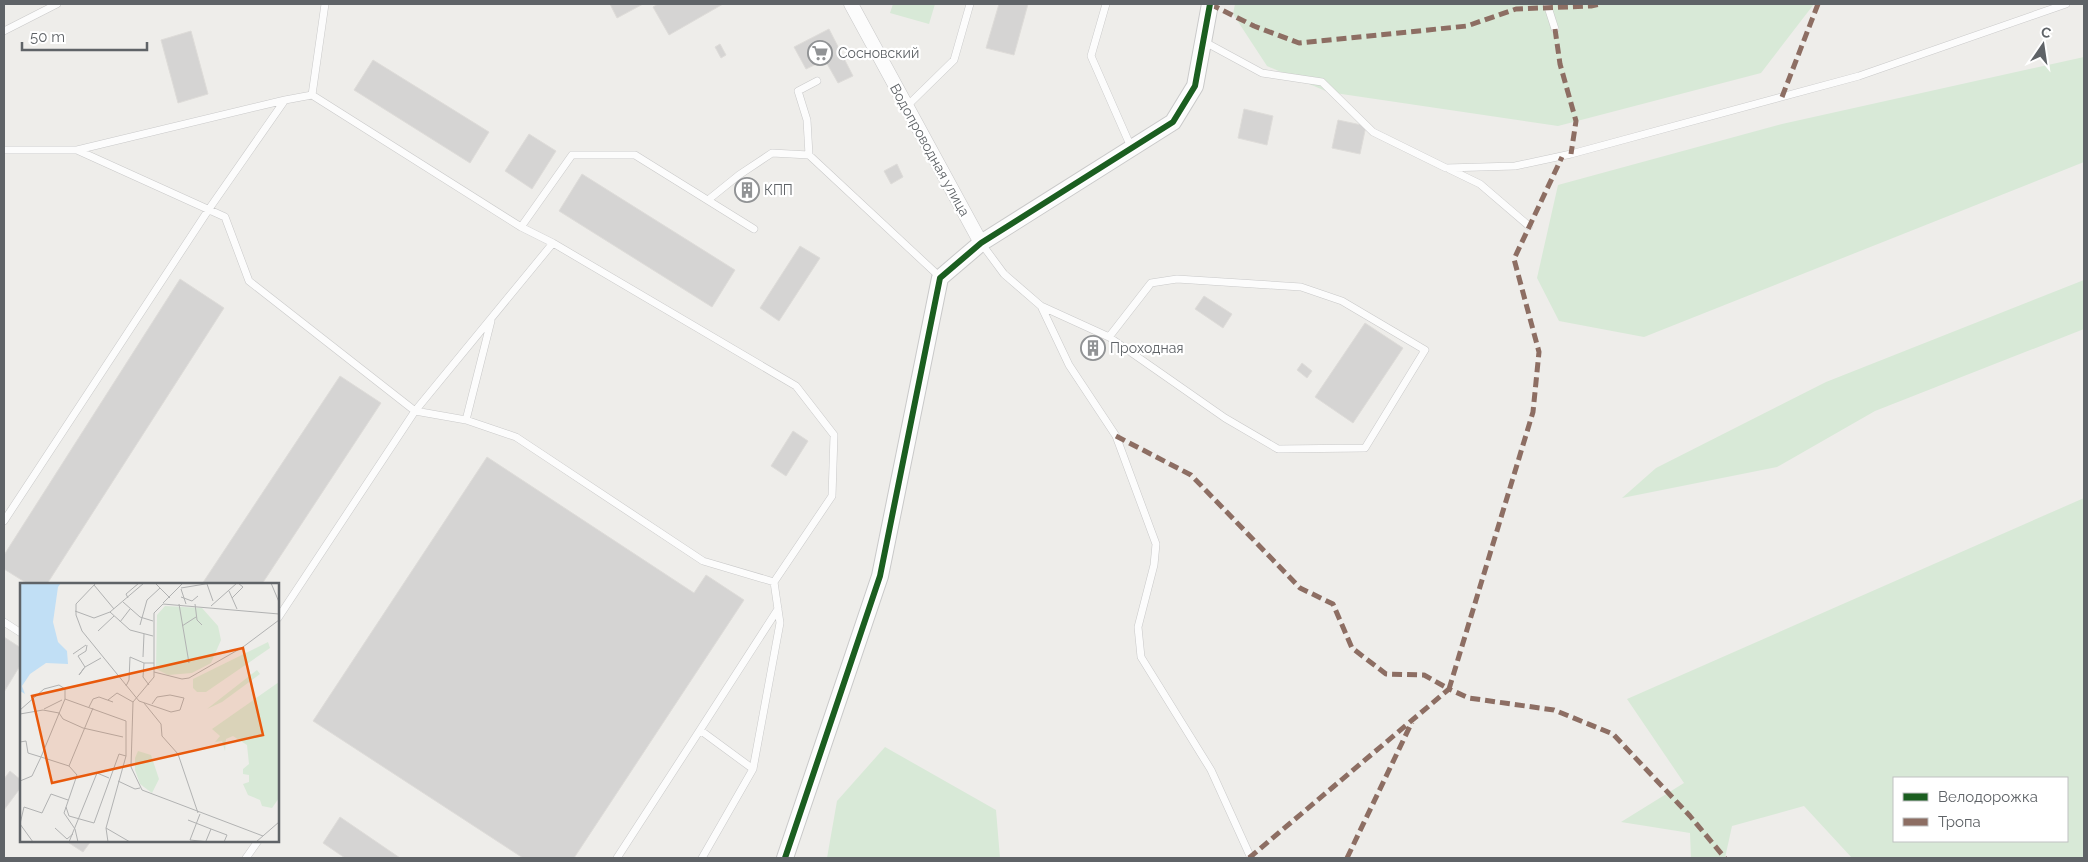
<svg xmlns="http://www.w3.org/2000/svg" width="2088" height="862" font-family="Raleway,sans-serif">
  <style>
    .green { fill: #d8e9d7; fill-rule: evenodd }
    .building { fill: #d5d4d3; stroke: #dedcd9 }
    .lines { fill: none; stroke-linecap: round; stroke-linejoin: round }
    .service-casing { stroke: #c9c9c9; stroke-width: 8 }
    .minor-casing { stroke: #c9c9c9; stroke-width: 15 }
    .tertiary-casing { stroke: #c9c9c9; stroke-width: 18 }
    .service { stroke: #fcfcfc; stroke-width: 7 }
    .minor { stroke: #fcfcfc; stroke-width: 14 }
    .tertiary { stroke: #fcfcfc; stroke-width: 16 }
    .quiet { stroke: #8d6e63; stroke-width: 5; stroke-dasharray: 10 5; stroke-linecap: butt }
    .cycleway-casing { stroke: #fff; stroke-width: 9 }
    .cycleway { stroke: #1b5e20; stroke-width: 6 }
    .labels { text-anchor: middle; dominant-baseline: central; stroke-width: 4.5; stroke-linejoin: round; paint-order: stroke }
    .poi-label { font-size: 14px; fill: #5f6367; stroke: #fff; text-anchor: start }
    .street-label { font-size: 14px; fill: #5f6367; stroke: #fff }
    .inset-road { fill: none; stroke: #b1b2b2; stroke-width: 1 }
    .view { fill: #e8590c; fill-opacity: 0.15; stroke: #e8590c; stroke-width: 2.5 }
    .inset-edge { fill: none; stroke: #5f6367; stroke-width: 2.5 }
  </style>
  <rect width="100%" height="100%" fill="#eeedea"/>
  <path class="green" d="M893,4H935L929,24L890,13Z
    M1235,4H1814L1761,73L1558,126L1328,92L1267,66L1233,14Z
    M2084,57V162L1644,337L1559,321L1537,278L1558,185L1782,124Z
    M2084,280V329L1875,411L1777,467L1622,498L1656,468L1826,382Z
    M2084,498V858H1852L1804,806L1732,826L1725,858H1691L1690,833L1621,822L1684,783L1627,699ZM2067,778V841H1894V778Z
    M885,747L996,810L1000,858H827L837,801Z"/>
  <path class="building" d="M610,4H643L617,18Z
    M658,4H723L669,35L653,7Z
    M999,4H1028L1014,55L986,48Z
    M829,29L853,76L838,83L825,60L806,69L794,47Z
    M191,31L208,94L178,103L161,40Z
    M720,44L726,55L721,58L715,47Z
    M373,60L489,132L470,163L354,90Z
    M1244,109L1273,116L1267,145L1238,138Z
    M1338,120L1366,126L1360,154L1332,148Z
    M529,134L556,151L532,189L505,171Z
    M897,164L903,177L891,184L884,171Z
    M582,174L735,270L712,307L559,211Z
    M745,181L756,190L750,198L738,189Z
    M800,246L820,258L779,321L760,308Z
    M180,279L224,308L47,584H28L4,569V555Z
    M1204,296L1232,314L1223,328L1195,309Z
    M1365,323L1403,348L1353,423L1315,397Z
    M1091,341L1101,349L1096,356L1086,348Z
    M1302,363L1312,371L1307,378L1297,370Z
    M340,376L381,403L262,584H202Z
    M793,431L808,441L786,476L771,466Z
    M487,457L694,593L706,575L744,600L574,858H523L313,721Z
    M4,637L21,648V664L4,692Z
    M10,771L21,780V787L4,810V779Z
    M340,817L400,858H345L323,843Z
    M66,841H91L83,852Z"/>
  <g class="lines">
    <defs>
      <path id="service" d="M325,4L312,95L521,227L553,243L796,386L834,435L832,496L774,582L780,623L753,769L702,858
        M1106,4L1091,56L1131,147
        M1547,4L1555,29
        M4,31L57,4
        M1203,41L1262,73L1322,82L1373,132L1446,168L1515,166L1571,154L1859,76L2066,4
        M906,107L954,60L970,4
        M4,150H77L225,217L249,281L415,411L466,420L516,437L703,561L774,582
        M77,150L285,100
        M809,155L807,120L798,91L817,81
        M1449,169L1480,184L1529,226
        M708,200L739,175L772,153L809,155L940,277
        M521,227L572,155H635L754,229
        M981,243L1004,274L1041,306L1109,337L1225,418L1278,449L1365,448L1425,350L1342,301L1301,287L1177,279L1151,283L1109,337
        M1041,306L1069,365L1116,436L1156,544L1154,565L1138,627L1141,657L1211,770L1251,858
        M466,420L491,321
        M4,521L209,209L285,100L312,95
        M278,618L415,411L553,243
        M4,622L21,633
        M700,730L778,609
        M246,858L258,841
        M617,858L700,730L753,769"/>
      <path id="minor" d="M851,4L981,243"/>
      <path id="tertiary" d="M785,858L880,576L940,278L981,243L1173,122L1195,86L1210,4"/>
    </defs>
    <use href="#service" class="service-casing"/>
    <use href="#minor" class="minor-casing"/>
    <use href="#tertiary" class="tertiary-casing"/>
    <use href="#service" class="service"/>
    <use href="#minor" class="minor"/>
    <use href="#tertiary" class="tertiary"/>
    <path class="quiet" d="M1210,4L1254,26L1299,43L1467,26L1516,9L1591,6L1601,4
      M1555,29L1560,64L1576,121L1571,154
      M1782,97L1818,4
      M1116,436L1191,475L1300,588L1333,604L1352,648L1386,674L1424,675L1449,689L1533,412L1539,352L1514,259L1562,157
      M1249,858L1449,689L1469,698L1554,710L1613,734L1690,816L1725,858
      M1347,858L1412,722"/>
    <defs>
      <path id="cycleway" d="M785,858L880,576L940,278L981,243L1173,122L1195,86L1210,4"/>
    </defs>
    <use href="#cycleway" class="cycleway-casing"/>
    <use href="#cycleway" class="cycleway"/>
  </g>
  <defs>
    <symbol id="supermarket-ring" viewBox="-11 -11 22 22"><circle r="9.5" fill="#fff" stroke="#919395" stroke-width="1.5"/><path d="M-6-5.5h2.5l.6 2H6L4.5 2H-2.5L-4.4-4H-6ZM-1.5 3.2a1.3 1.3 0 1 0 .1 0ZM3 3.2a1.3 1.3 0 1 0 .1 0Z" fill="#919395"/></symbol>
    <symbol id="building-ring" viewBox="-11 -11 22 22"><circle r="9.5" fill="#fff" stroke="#919395" stroke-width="1.5"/><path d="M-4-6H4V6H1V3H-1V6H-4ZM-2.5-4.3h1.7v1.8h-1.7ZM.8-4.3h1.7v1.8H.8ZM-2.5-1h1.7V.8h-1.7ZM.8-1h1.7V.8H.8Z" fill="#919395"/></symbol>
  </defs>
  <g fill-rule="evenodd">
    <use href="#supermarket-ring" x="806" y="39" width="28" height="28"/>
    <use href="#building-ring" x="733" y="176" width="28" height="28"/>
    <use href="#building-ring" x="1079" y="334" width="28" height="28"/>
  </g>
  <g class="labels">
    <g class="poi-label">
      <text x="838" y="53">Сосновский</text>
      <text x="764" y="190">КПП</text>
      <text x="1110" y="348">Проходная</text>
    </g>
    <g class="street-label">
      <text transform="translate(930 150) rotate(61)">Водопроводная улица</text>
    </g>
  </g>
  <g transform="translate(20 583)">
    <rect width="259" height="259" fill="#eeedea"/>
    <path d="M145,23L182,25L198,43L201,57L191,80L172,90L148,92L136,86L137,32ZM248,59L250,65L186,109H177L173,105V96ZM237,87L240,91L202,119L187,126ZM259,99V215L252,225L242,223L240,217L228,212L223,201L229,199V192L223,191V186L229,181L227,162L213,153L206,156L205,168L202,158L195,159L200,153L192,146ZM118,168L131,172L139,196L132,210L120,201L115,187V175Z" fill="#d8e9d7"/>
    <path d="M0,0H41L38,4L33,39L38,59L47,68L48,81L26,80L10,91L2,103L5,111L0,108Z" fill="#c1dff5"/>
    <path class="inset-road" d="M76,0L56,21V32L62,48L119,118L151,129L160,127L164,115L150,112L137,114L132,121M135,0L150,15M251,0L259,19M187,1L193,18M74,2L94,26M161,5L191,0M161,6L166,21M209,8L217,26M161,14L172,18L178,13M108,15L106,11L119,0M212,15L223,4L218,0M103,19L120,34L133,38M143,20L163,0M159,21L169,80M175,21L177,37L182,42M191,23L217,0M55,28L74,35L90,29L110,47L133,53M90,29L124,0M100,39L110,26M120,42L127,17L140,5M162,43L176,34M78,48L94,33M67,62L66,68L58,73L65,84L81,75M53,71L66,62M123,74L124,51M64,85L59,92L65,84M134,89L162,96L169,95L223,64L259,37M129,102L123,94L124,80H134M106,103L109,97L110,74L124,80M45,116L21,174L49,183M88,117L97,110L113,119M124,120L141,141L142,153L158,171L178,230M69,124L73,116L79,114L93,119M24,126L42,117M0,127L24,106L39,102L45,106V116L106,138V173L86,245L88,259M0,131L23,127L39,130L43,136L63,145L103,154M0,159L6,158L8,170L21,174L12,193L0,198M98,198L115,206L120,205M46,224L49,233L74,240L99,171L106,173M180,231L170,257L189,259M168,237L191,246L186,258M35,245L47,256L53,251M86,245L110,259M191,246L207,252L204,259M243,253L122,207L111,184L113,119L134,94V30L143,21L259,31M13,259L0,241L4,224L22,230L31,211L48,217M49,259L77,190L89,195M58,259L55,246L44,230L57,192L49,183L73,125M236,259L259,239"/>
    <path class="view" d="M223,65L243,152L32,200L12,113Z"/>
    <rect width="259" height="259" class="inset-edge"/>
  </g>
  <rect width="2088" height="862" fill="none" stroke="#5f6367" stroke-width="10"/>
  <rect x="1893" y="777" width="175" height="65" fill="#ffffff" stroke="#bfc1c2"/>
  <rect x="1903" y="793" width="25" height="8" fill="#1b5e20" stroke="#bfc1c2"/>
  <text x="1938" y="802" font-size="15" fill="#5f6367">Велодорожка</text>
  <rect x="1903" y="818" width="25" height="8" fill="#8d6e63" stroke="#bfc1c2"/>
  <text x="1938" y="827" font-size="15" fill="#5f6367">Тропа</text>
  <g transform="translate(2043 45) rotate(13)" stroke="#ffffff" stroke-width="4" paint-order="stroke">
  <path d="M0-4L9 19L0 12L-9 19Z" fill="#5f6367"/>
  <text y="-8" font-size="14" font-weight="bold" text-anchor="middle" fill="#5f6367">С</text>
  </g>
  <path d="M22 42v8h125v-8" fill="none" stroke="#5f6367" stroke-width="2.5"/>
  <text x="30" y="42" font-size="15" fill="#5f6367" stroke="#ffffff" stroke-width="4" paint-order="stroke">50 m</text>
</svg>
